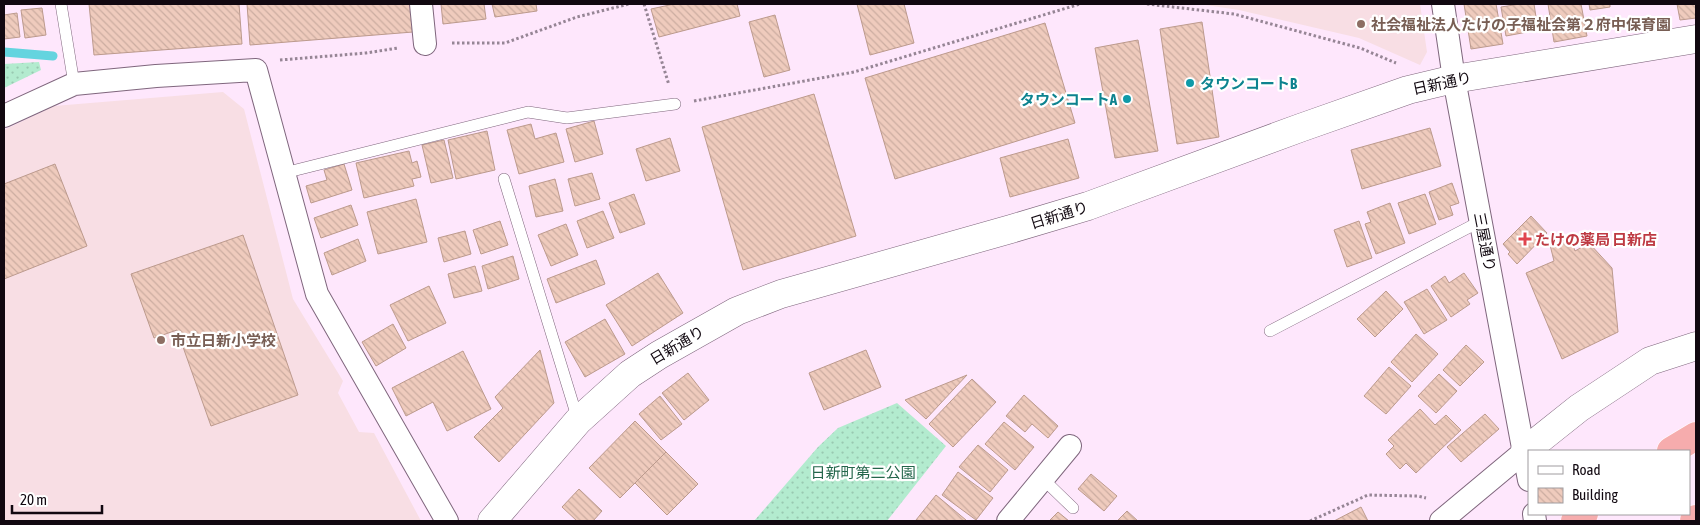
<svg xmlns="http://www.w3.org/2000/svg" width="1700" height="525" font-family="'Asap Condensed','Noto Sans JP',sans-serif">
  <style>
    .education { fill: #f8dee4 }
    .grass { fill: url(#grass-dots) }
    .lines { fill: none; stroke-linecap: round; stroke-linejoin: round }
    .stream { stroke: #64d4df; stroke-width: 9 }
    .building { fill: url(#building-back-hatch); stroke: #bc9a8d }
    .service-casing { stroke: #7f667d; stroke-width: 12 }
    .minor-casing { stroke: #7f667d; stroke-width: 24 }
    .tertiary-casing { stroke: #7f667d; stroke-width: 29 }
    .motorway-casing { stroke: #fff; stroke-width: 29 }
    .path { stroke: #968595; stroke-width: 3; stroke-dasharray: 2.5 2.5; stroke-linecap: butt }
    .service { stroke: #fff; stroke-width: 11 }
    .minor { stroke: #fff; stroke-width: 22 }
    .tertiary { stroke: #fff; stroke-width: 28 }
    .motorway { stroke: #f6acad; stroke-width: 28 }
    .education-dot { fill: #8d6e63; stroke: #fff; stroke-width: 2 }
    .culture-dot { fill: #0f9aa8; stroke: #fff; stroke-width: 2 }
    .health-dot { fill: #e0444e; stroke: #fff; stroke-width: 2 }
    .labels { text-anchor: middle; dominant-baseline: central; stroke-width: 4.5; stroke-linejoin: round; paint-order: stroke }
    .education-label { font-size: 15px; font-weight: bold; fill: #785e54; stroke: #fff; text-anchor: start }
    .culture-label { font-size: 15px; font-weight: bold; fill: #0d838f; stroke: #fff; text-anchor: start }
    .street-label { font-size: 15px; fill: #110810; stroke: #fff }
    .health-label { font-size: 15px; font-weight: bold; fill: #be3a42; stroke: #fff; text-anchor: start }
    .park-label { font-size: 15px; fill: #24664b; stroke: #fff }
  </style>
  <defs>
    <pattern id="grass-dots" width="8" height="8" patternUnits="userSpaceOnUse" patternTransform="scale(1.25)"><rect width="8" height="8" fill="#b3ebcf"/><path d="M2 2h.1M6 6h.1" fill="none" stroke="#99c8b1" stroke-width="1.8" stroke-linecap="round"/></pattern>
    <pattern id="building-back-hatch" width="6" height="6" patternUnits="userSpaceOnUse" patternTransform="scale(1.25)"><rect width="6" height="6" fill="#efcbbd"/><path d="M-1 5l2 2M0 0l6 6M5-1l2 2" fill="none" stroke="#ccada1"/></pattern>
  </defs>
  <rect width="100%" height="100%" fill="#fee7fc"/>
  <path class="education" d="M1199,4H1420L1427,52L1420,65L1359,38L1239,10Z
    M223,92L244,109L293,299L343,381L338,393L359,432L374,433L421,521H4V130L54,106Z"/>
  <path class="grass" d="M39,62L41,70L4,88V64Z
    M897,403L946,446L887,521H754L818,447L838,428Z"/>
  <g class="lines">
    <path class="stream" d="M4,52L53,56"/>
  </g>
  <path class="building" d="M89,4H239L242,44L94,55Z
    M247,4H411L413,32L250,45Z
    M441,4H484L486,19L443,24Z
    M492,4H536L537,11L495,17Z
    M674,4H737L740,16L659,37L651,9Z
    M857,4H904L914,43L870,55Z
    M1464,4H1496L1503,44L1471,49Z
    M1520,4H1534L1538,30L1506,36L1501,7Z
    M1548,4H1581L1587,36L1554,42Z
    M1589,4H1610V7L1590,10Z
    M1677,4H1696V18L1680,20Z
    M42,8L46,35L25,38L21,10Z
    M17,13L20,37L4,39V15Z
    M775,15L790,70L764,77L749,22Z
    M1202,22L1219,137L1177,144L1160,29Z
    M1045,23L1075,123L895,179L865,78Z
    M1138,40L1158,151L1115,158L1095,48Z
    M814,94L856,236L743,270L702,127Z
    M594,121L603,154L575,162L566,129Z
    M531,124L535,139L556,133L564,162L519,174L507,130Z
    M1430,128L1441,166L1362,189L1351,150Z
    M487,131L495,170L456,179L448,140Z
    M670,138L680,171L646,181L636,149Z
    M1068,139L1079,178L1010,197L1000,158Z
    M444,140L453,178L431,183L422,145Z
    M409,151L412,163L417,161L421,177L412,179L414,186L364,198L356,163Z
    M55,164L87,246L4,279V184Z
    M344,164L352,190L311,203L306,186L327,180L324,170Z
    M592,173L600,199L575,206L568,179Z
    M555,179L563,211L536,217L529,186Z
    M1452,183L1459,203L1450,206L1453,215L1439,220L1429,192Z
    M634,194L645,224L620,233L609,203Z
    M1425,194L1436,224L1409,234L1398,203Z
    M416,199L427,242L378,254L367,212Z
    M1390,203L1405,243L1376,254L1365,224L1371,222L1367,212Z
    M351,205L358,225L321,238L314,218Z
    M603,211L614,238L587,248L577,221Z
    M1531,216L1547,233L1517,264L1508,254L1510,252L1503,244Z
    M500,221L508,245L481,254L473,230Z
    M1359,221L1372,258L1347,267L1334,230Z
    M566,224L578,255L551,266L538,235Z
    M465,231L471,254L444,262L438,238Z
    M243,235L298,395L211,426L177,330L154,338L131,274Z
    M1570,238L1575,251L1589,243L1612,268L1618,332L1562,359L1526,273L1554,261L1550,245Z
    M358,239L366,261L332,275L324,253Z
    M513,256L519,279L488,289L482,266Z
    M596,260L605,284L556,303L547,279Z
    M475,266L482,291L454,298L448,274Z
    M658,273L683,313L632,346L606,305Z
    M1464,273L1478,293L1467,300L1470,304L1451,317L1431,286L1445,276L1449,283Z
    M429,286L446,323L408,341L390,305Z
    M1427,289L1447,320L1424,334L1404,302Z
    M1386,291L1403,309L1375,337L1357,319Z
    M605,319L625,354L585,377L565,342Z
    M393,324L406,348L376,366L362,342Z
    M1416,334L1438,354L1412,382L1391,362Z
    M1466,345L1484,362L1460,386L1443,370Z
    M540,350L554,403L499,462L474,437L503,408L495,397Z
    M866,350L881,387L824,410L809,373Z
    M463,351L491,409L447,431L433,402L406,416L392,388Z
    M1389,367L1411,386L1386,414L1364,396Z
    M688,373L709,400L684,420L662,393Z
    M1439,374L1457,391L1436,413L1418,396Z
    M967,375L926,419L905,400Z
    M972,379L996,402L953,447L929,424Z
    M1024,395L1058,426L1048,438L1032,424L1025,432L1006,416Z
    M660,396L682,424L661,440L639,414Z
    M1420,409L1435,425L1446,415L1461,430L1416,473L1406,463L1400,469L1386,454L1394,446L1388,440Z
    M1485,414L1499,429L1461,462L1447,447Z
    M635,421L666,452L620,498L589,468Z
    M1004,422L1034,447L1015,470L985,444Z
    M978,445L1008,470L990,492L959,467Z
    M666,452L698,484L667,515L635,483Z
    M958,472L993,498L976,520L942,495Z
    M1091,474L1117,496L1104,511L1078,489Z
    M579,489L602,511L593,521H577L562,507Z
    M936,495L966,520L964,521H917L916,520Z
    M1361,507L1368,521H1334Z
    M1127,511L1138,521H1117Z
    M1058,512L1069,521H1049Z"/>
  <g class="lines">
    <defs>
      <path id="service" d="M61,4L74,84
        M284,173L528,112L567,118L675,104
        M504,179L578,420
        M1270,331L1481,221
        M1043,479L1073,508"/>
      <path id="minor" d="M421,4L425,44
        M1443,4L1454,79L1529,480
        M4,116L74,84L156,76L256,70L317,294L447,521
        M1534,514L1535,521
        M1008,521L1070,446
        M1441,521L1525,451"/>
      <path id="tertiary" d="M1525,451L1579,408L1650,361L1696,346
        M492,521L578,421L630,374L659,355L737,311L781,294L1011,229L1088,206L1300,128L1408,90L1454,79L1696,39"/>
      <path id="motorway" d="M1671,451L1696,436
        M1575,521L1584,514
        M1694,521L1696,519"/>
    </defs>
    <use href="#service" class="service-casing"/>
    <use href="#minor" class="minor-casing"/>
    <use href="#tertiary" class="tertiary-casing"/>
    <use href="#motorway" class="motorway-casing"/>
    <path class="path" d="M644,4L669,85
      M1147,4L1234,14L1360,48L1396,63
      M452,43H505L577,17L629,4
      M280,60L366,53L398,48
      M694,101L854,72L1080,4
      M1310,521L1368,495L1418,496L1426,498"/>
    <use href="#service" class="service"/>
    <use href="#minor" class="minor"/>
    <use href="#tertiary" class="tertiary"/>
    <use href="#motorway" class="motorway"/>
  </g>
  <g class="education-dot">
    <circle cx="1361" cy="24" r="5"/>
    <circle cx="161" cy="340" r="5"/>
  </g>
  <g class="culture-dot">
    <circle cx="1190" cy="83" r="5"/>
    <circle cx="1127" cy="99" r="5"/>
  </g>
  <path class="health-dot" d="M1522.5 231.5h5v5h5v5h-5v5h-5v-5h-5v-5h5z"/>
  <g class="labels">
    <g class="education-label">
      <text x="1371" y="24">社会福祉法人たけの子福祉会第２府中保育園</text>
      <text x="171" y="340">市立日新小学校</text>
    </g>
    <g class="culture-label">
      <text x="1200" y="83">タウンコートB</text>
      <text x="1117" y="99" text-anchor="end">タウンコートA</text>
    </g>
    <g class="street-label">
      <text transform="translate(1442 83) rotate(-12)">日新通り</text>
      <text transform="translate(1059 215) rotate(-17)">日新通り</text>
      <text transform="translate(1485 242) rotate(79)">三屋通り</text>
      <text transform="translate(677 345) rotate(-31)">日新通り</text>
    </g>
    <g class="health-label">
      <text x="1535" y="239">たけの薬局 日新店</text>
    </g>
    <g class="park-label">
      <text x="863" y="472">日新町第二公園</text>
    </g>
  </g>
  <rect width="1700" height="525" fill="none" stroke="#110810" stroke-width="10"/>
  <rect x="1528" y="450" width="162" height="65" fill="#ffffff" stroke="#a09c9f"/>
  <rect x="1538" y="466" width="25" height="8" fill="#ffffff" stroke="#a09c9f"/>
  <text x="1572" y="475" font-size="15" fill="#110810">Road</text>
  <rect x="1538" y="488" width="25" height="15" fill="url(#building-back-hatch)" stroke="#a09c9f"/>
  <text x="1572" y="500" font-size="15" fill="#110810">Building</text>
  <path d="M12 505v8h90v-8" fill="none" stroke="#110810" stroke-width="2.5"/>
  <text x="20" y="505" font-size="15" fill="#110810" stroke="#ffffff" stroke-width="4" paint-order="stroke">20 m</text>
</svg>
